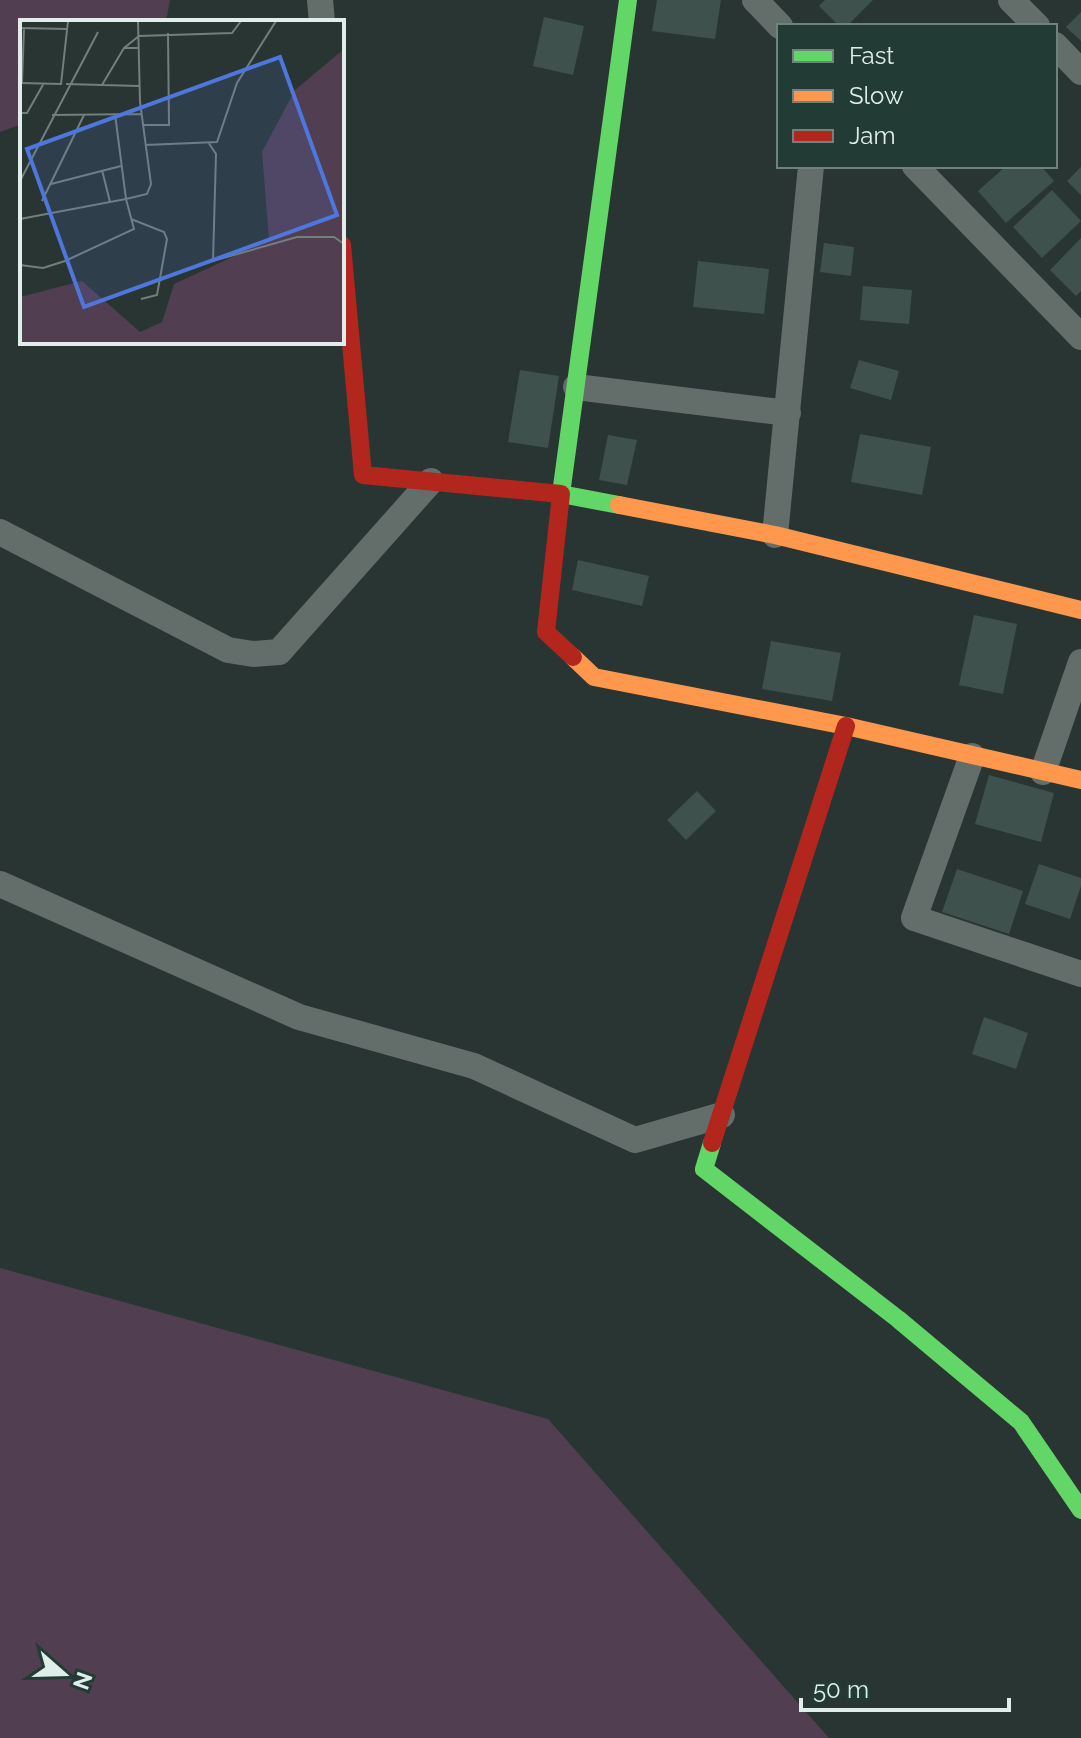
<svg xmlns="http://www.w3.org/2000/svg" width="1081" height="1738" font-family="Raleway,sans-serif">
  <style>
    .green { fill: #513e51 }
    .building { fill: #3e514d }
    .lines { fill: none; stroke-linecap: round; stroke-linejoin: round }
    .street { stroke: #636d6a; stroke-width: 26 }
    .fast { stroke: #63d668; stroke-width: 18 }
    .slow { stroke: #ff974d; stroke-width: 18 }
    .jam { stroke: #b3261e; stroke-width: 18 }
    .inset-road { fill: none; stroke: #727f7c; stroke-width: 2 }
    .view { fill: #4e76dc; fill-opacity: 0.15; stroke: #4e76dc; stroke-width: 4 }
    .inset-edge { fill: none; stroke: #e0eeea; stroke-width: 4 }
  </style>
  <rect width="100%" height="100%" fill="#293532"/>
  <path class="green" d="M0,0H170L166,22H22V124L0,132Z
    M0,1268L548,1419L829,1738H0Z"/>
  <path class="building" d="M657,0H721L715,39L652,31Z
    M825,0H873L847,26H839L819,6Z
    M1081,12V41L1066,27Z
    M544,17L584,26L573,75L533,66Z
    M1006,166H1041L1054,181L1006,223L978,191Z
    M1081,167V195L1067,181Z
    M1052,190L1081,221L1042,258L1013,227Z
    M1081,238V291L1076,296L1050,270Z
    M824,243L854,247L851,276L820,272Z
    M698,261L769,269L764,314L693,307Z
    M863,286L912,290L909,324L860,320Z
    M859,360L899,371L891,400L850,388Z
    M520,370L559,376L548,448L508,442Z
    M860,434L931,447L922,495L851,482Z
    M608,435L637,440L627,485L599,480Z
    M578,560L649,576L642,606L572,590Z
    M974,615L1017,624L1003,694L959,685Z
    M771,641L841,653L832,701L762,689Z
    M989,775L1054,793L1041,842L975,824Z
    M697,791L716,811L686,840L667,820Z
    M1039,864L1081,878V886L1070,919L1025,904Z
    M957,869L1023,891L1009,934L942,912Z
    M984,1017L1028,1033L1016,1069L972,1054Z"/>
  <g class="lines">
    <path class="street" d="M320,0L322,22
      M755,0L780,26
      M1011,0L1037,26
      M1055,45L1081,72
      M915,166L1081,337
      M576,387L788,413
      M0,532L228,650L253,654L279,652L431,481
      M775,535L811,166
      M972,756L914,918L1081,974
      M1043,772L1081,662
      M0,884L299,1017L474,1066L635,1140L722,1115"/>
    <path class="fast" d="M619,505L561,494L628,0
      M712,1143L704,1169L898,1319L1021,1422L1081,1510"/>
    <path class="slow" d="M619,505L775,535L1081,610
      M573,657L594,677L846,726L1081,780"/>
    <path class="jam" d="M342,245L363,475L561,494L546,632L573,657
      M712,1143L846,726"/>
  </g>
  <g transform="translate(20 20)">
    <rect width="324" height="324" fill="#293532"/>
    <path d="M324,29V323H0V277L62,261L120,312L142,302L154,264L249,220L242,132L275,70Z" fill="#513e51"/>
    <path class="inset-road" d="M0,8L47,9M104,28L119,16L212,13L221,1M0,63L41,64L48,1M2,63L4,8M46,64L119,66M82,65L104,28H119M0,93H7L24,63M32,95L121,94M123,105H149L148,13M188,122L196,134L193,241L277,217H314L324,224M125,125L197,122L217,63L256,1M82,150L90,182M0,161L78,12M31,164L101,146M22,181L64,95M0,199L106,179L95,94M111,199L144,212L147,219L137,275L121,279M0,245L23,248L45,241L114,209L106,179L127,174L131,164L120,82L118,1"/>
    <path class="view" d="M260,37L317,195L64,287L7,129Z"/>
    <rect width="324" height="324" class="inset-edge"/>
  </g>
  <rect x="777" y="24" width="280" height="144" fill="#233b35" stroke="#6f837d" stroke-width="2"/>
  <rect x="793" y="50" width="40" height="12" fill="#63d668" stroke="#6f837d" stroke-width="2"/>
  <text x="849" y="64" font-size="24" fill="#e0eeea">Fast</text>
  <rect x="793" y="90" width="40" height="12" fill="#ff974d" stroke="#6f837d" stroke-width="2"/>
  <text x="849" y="104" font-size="24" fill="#e0eeea">Slow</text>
  <rect x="793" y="130" width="40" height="12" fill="#b3261e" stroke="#6f837d" stroke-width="2"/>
  <text x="849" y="144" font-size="24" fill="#e0eeea">Jam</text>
  <g transform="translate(64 1674) rotate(110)" stroke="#233b35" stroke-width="6" paint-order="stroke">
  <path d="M0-6L14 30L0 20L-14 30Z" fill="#e0eeea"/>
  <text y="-12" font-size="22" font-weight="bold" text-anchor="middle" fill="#e0eeea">N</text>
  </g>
  <path d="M801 1698v12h208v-12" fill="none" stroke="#e0eeea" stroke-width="4"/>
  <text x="813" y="1698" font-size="24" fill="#e0eeea" stroke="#233b35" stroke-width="6" paint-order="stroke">50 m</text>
</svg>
